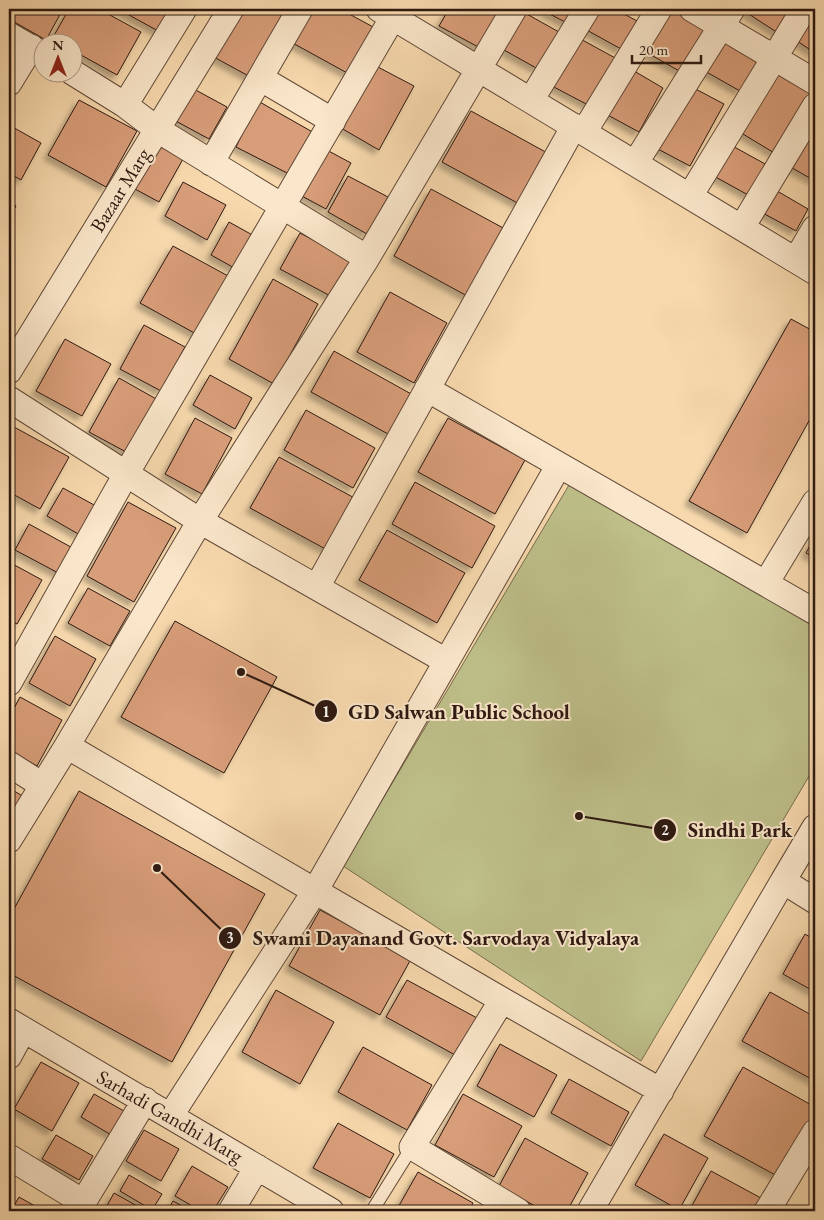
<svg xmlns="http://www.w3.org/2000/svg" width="824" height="1220" font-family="'EB Garamond',serif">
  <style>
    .green { fill: #bebf89; stroke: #766c4d }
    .building { fill: #d89d79; stroke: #2d1911; filter: url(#shadow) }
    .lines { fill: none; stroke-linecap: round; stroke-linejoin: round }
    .service-casing { stroke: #604938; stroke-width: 14 }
    .minor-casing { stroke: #604938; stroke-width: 27 }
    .service { stroke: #fae6ca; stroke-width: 12 }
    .minor { stroke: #fae6ca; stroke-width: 25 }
    .labels { text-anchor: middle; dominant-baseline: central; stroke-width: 4; stroke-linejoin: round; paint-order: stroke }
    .street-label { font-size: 20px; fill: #2d1911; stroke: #fae6ca }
    .leader { fill: none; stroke: #2d1911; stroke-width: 2 }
    .callout-dot { fill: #2d1911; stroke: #fae6ca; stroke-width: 2 }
    .mark-label { font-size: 15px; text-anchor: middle; font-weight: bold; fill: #fff }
    .callout-label { font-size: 21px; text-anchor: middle; font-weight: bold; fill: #2d1911; stroke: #fae6ca; stroke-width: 4; stroke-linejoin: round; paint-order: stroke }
  </style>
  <defs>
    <filter id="shadow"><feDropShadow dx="-4.5" dy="4.5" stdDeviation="2.5" flood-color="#0004"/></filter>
  </defs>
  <rect width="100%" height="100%" fill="#f7d9ad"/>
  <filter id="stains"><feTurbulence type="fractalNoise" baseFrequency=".004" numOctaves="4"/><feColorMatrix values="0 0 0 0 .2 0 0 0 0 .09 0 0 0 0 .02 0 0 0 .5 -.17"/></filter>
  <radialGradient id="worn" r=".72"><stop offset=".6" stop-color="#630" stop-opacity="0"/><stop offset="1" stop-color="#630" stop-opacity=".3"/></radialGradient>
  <path class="green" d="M575,475L815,625V766L641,1061L343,866Z"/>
  <path class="building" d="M9,9H63L46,40L9,19Z
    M69,9H99L141,32L117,75L72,50V42H58L52,39Z
    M118,9H172L160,32Z
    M237,9H293L254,79L212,56Z
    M307,9H340L375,28L349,74L289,41Z
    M449,9H486L502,18L484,50L439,26Z
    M540,9H575L567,23Z
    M594,9H615L637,21L621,49L583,28Z
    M670,9L705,29L681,72L644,51Z
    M741,9H794L778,33Z
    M815,9V53L791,37Z
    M525,13L559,32L538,69L504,50Z
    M577,37L617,59L590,106L550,85Z
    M722,37L759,58L740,91L703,70Z
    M376,66L414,86L379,150L341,128Z
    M629,68L663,88L639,132L604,113Z
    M774,70L813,93L776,154L738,131Z
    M688,85L724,104L690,166L654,147Z
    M192,88L227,107L209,139L174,120Z
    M79,100L137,131L106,187L48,155Z
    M258,101L316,134L289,174L236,147Z
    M471,111L551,155L523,206L442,162Z
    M815,113V181L787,165Z
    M9,125L41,143L21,180L9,173Z
    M727,143L767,165L750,196L710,174Z
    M159,146L183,159L159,202L135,189Z
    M323,148L351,163L326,209L298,194Z
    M348,176L388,197L367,234L328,212Z
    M183,182L226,205L207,240L165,216Z
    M772,188L808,209L796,231L759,211Z
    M431,189L507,230L469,297L394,256Z
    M9,202L16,206L9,219Z
    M229,222L256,237L238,270L211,255Z
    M300,233L356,263L336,299L280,269Z
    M173,246L230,277L198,335L140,303Z
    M273,279L318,304L274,384L229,359Z
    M390,292L447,323L414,383L357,352Z
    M791,319L815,332V410L747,533L689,501Z
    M144,325L185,347L161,391L120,369Z
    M65,339L111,364L82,416L36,391Z
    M334,351L413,395L390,435L311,392Z
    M210,375L252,398L235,429L193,405Z
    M119,378L158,400L128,453L89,432Z
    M306,410L375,448L353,488L284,450Z
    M195,418L232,438L202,494L165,474Z
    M448,418L525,460L495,514L418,472Z
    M14,427L69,457L40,509L9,492V436Z
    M279,457L360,501L331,552L250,508Z
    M415,482L495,526L472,568L392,524Z
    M63,488L96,506L80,535L47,516Z
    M128,502L176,528L134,602L87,576Z
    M29,524L78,551L64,576L15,550Z
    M387,530L465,573L437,623L359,580Z
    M815,536V558L806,553Z
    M9,562L42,580L17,624L9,620Z
    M88,588L130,611L110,646L68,623Z
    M175,621L277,677L224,773L121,717Z
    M55,636L96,659L70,706L29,683Z
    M20,697L62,720L37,766L9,750V718Z
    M9,788L26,798L15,819L9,815Z
    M79,791L265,894L172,1062L9,973V918Z
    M320,910L411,959L380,1015L289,966Z
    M805,934L815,940V992L783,974Z
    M407,980L477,1018L457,1056L386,1017Z
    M276,990L334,1022L300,1084L242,1052Z
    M770,992L815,1017V1081L742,1041Z
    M500,1044L557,1075L534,1117L477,1086Z
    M363,1047L432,1085L407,1130L338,1092Z
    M41,1062L79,1083L52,1131L14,1109Z
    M743,1067L815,1107V1112L779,1177L704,1136Z
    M569,1079L629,1112L611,1146L551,1113Z
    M94,1094L131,1115L118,1139L81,1117Z
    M463,1094L522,1126L494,1177L435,1145Z
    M338,1123L394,1154L370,1198L313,1168Z
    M144,1130L179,1149L161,1181L126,1161Z
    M664,1134L708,1158L679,1210L635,1185Z
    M56,1135L93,1156L79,1180L42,1159Z
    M525,1138L588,1173L567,1211H544L499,1186Z
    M192,1166L228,1187L213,1211H201L175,1196Z
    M711,1171L761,1198L753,1211H689Z
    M418,1172L473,1203L469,1211H396Z
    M129,1175L162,1194L152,1210L120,1191Z
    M9,1182L15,1186L9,1198Z
    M114,1193L146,1211H104Z
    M19,1197L44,1211H11Z
    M173,1201L192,1211H167Z
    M609,1205L620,1211H605Z"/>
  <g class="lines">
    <defs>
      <path id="service" d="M372,1211L412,1147"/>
      <path id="minor" d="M379,9L815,272
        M692,9L815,82
        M9,35L42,54
        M72,72L125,105L158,130L367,258
        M260,78L333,121
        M9,83L31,47
        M531,100L587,9
        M125,105L184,9
        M584,132L659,9
        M636,162L732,9
        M211,163L300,9
        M690,196L804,9
        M742,227L815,106
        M796,260L815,228
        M9,371L231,9
        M427,389L815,612
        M9,399L200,521L446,661
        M559,465L315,891L502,1000L661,1091
        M766,583L815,502
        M317,587L574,126
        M9,683L126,474L393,17
        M67,746L315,891L171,1115
        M9,764L42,785
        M9,840L67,746L200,521L367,258L514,9
        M783,881L815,827
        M502,1000L412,1147L518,1211
        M9,1021L331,1211
        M9,1056L23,1030
        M9,1157L83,1202
        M78,1211L145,1100
        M231,1211L257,1167
        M590,1211L783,881L815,901
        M767,1211L815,1132"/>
    </defs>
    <use href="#service" class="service-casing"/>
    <use href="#minor" class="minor-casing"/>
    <use href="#service" class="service"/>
    <use href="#minor" class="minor"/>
  </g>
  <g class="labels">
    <g class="street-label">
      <text transform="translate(120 190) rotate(-58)">Bazaar Marg</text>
      <text transform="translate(170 1116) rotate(30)">Sarhadi Gandhi Marg</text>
    </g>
  </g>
  <path class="leader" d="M241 672L326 711M579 816L665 830M157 868L230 938"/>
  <g class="callout-dot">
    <circle cx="241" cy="672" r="5"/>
    <circle cx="579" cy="816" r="5"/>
    <circle cx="157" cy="868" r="5"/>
    <circle cx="326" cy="711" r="12"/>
    <circle cx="665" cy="830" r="12"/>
    <circle cx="230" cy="938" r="12"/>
  </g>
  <g class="mark-label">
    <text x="326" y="717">1</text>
    <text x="665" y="835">2</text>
    <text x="230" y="943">3</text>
  </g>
  <g class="callout-label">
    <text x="459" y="719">GD Salwan Public School</text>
    <text x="740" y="837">Sindhi Park</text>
    <text x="446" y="945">Swami Dayanand Govt. Sarvodaya Vidyalaya</text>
  </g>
  <rect width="824" height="1220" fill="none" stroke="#f7d9ad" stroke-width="30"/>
  <rect x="10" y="10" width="804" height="1200" fill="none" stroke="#2d1911" stroke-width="2.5"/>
  <rect x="15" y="15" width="794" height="1190" fill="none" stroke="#2d1911"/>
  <g transform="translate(58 58)"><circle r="24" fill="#fae6ca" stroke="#a89480"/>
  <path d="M0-4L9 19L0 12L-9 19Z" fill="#8f2418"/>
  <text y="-8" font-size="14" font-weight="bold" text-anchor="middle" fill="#2d1911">N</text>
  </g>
  <path d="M632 55v8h69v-8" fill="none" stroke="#2d1911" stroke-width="2.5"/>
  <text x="639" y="55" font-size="15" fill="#2d1911" stroke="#fae6ca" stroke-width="4" paint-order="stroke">20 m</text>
  <rect width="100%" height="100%" filter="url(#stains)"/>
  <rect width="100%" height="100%" fill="url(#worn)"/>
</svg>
